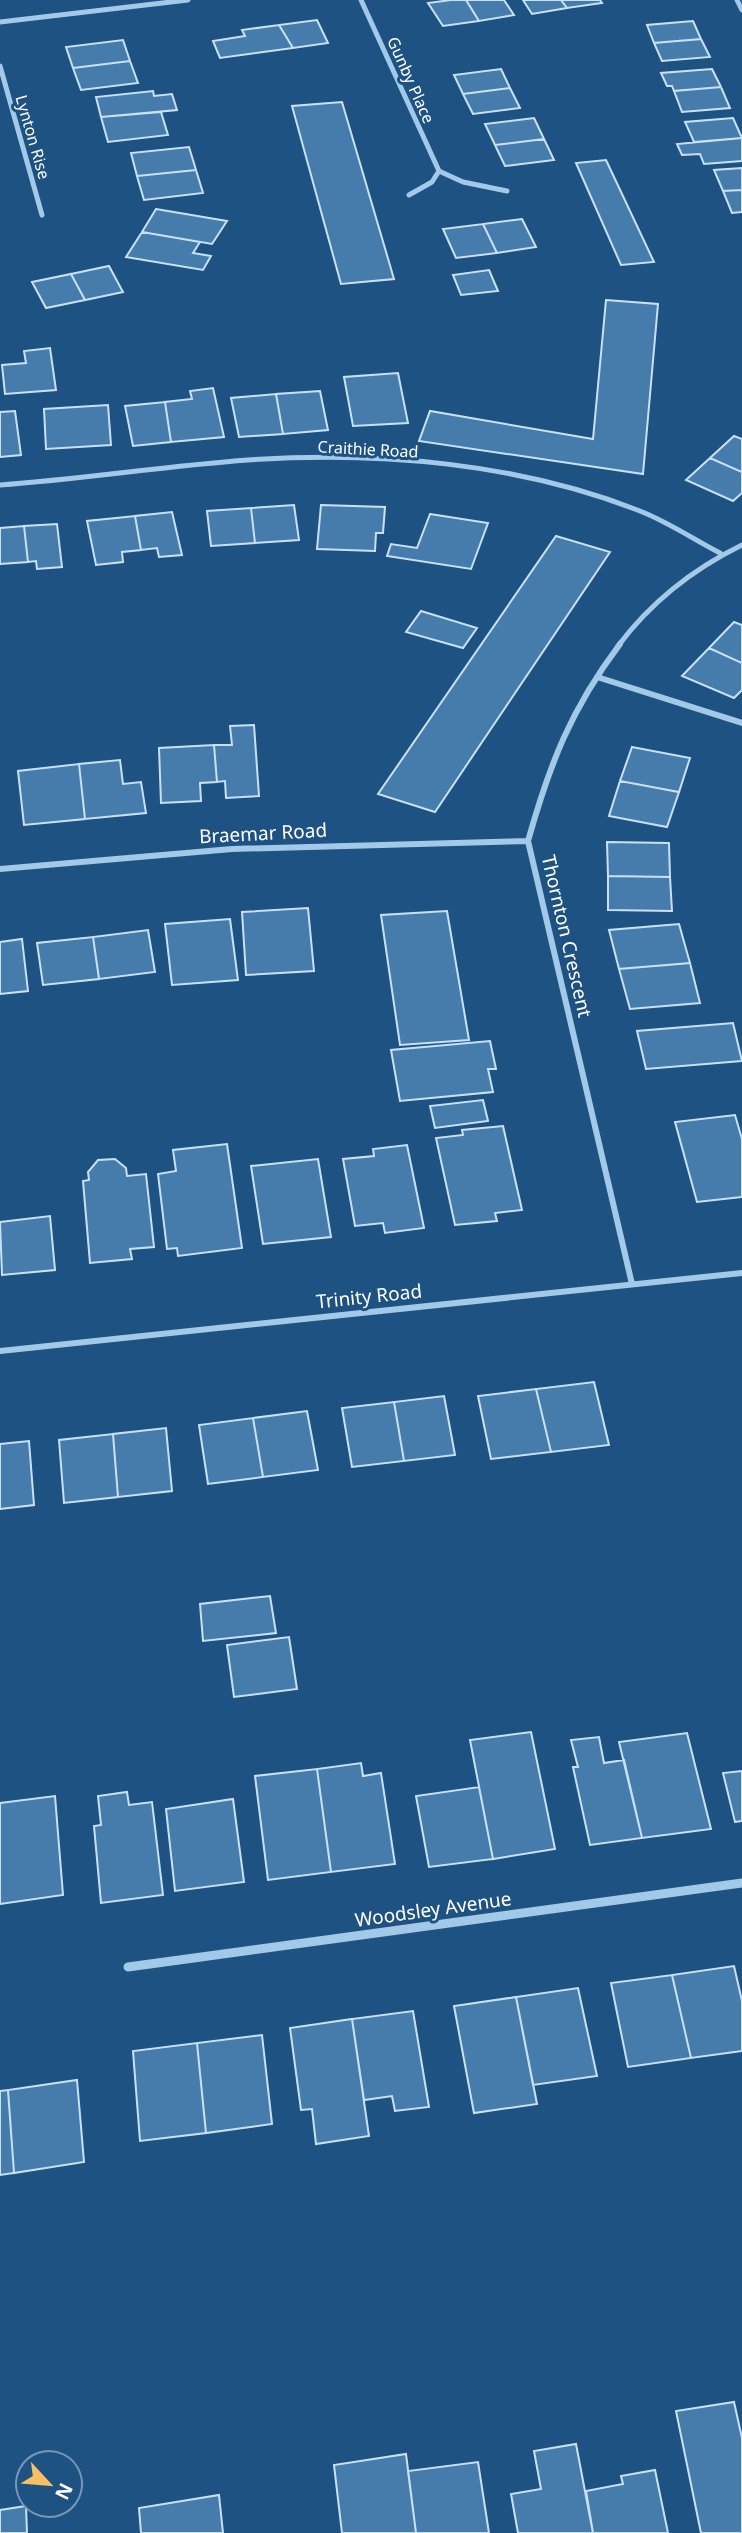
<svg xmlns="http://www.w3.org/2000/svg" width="742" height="2533" font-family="'Noto Sans',sans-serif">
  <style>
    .building { fill: #467cab; stroke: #c8e1f7; stroke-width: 2 }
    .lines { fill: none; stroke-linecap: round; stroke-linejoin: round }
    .street-far2 { stroke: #a3c9e9; stroke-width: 5 }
    .street-far1 { stroke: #a3c9e9; stroke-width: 6 }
    .street { stroke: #a3c9e9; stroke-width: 9 }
    .labels { text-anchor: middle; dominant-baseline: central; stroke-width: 6; stroke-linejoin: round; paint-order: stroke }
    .far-street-label { font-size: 16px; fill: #fff; stroke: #1e5282 }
    .street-label { font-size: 19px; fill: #fff; stroke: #1e5282 }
  </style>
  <rect width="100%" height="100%" fill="#1e5282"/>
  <path class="building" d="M451,0H466L479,21L443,26L428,3Z
    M466,0H504L514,15L479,21Z
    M523,0H561L567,8L532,14Z
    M561,0H600L602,3L567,8Z
    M317,20L328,43L293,48L279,25Z
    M693,21L701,39L654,43L647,25Z
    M279,25L293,48L220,58L213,41L245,36L242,30Z
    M701,39L710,57L662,61L654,43Z
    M123,40L130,61L73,68L66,47Z
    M130,61L138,83L81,90L73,68Z
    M501,69L510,88L463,94L454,75Z
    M712,69L721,87L674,91L672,86H667L661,73Z
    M721,87L730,108L682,112L674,91Z
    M510,88L520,108L473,114L463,94Z
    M153,91L154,96L172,94L177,110L101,117L96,97Z
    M342,102L394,279L341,284L292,106Z
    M161,112L168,135L108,142L101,117Z
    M534,118L544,139L495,145L485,124Z
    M733,118L742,138L694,142L685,122Z
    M742,138V161L704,164L700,154L682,155L677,144Z
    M544,139L554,160L505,166L495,145Z
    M189,147L196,170L137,176L131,153Z
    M606,160L654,262L621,265L576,163Z
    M742,168V190L723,191L714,170Z
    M196,170L203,193L144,200L137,176Z
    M742,190V212L732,213L723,191Z
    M156,209L227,221L212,244L142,232Z
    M522,219L536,247L497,253L483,224Z
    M483,224L497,253L456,258L443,229Z
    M142,232L200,242L193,253L211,256L203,270L126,257Z
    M109,266L123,292L85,300L71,274Z
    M489,270L498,291L461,295L453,275Z
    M71,274L85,300L46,308L32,282Z
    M606,300L658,304L643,474L419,441L430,411L593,439Z
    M50,348L56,390L5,394L2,365L26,363L24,351Z
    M398,373L408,423L353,426L344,377Z
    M213,388L224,437L171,442L165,402L192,399L190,391Z
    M320,391L328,430L283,434L276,394Z
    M276,394L283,434L239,437L231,398Z
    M165,402L171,442L133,446L125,406Z
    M108,405L111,445L46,449L44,409Z
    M15,411L21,455L0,457V412Z
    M734,436L742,439V472L710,458Z
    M710,458L742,472V493L733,501L686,480Z
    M294,505L299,540L255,543L251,508Z
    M321,505L385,507L383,533H376L375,551L317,549Z
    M251,508L255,543L211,546L207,511Z
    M172,512L182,555L159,557L157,548L141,550L135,516Z
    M430,514L488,523L471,569L387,556L391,544L417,548Z
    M135,516L141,550L122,552L123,562L96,565L87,521Z
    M57,524L62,567L37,569L36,561L28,562L24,526Z
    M24,526L28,562L0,564V528Z
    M556,536L610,552L435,812L378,794Z
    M421,611L477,628L463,648L406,632Z
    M734,622L742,625V663L709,648Z
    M709,648L742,663V690L734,698L682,676Z
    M254,725L259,796L226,798L225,781L217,782L214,745H232L230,726Z
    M214,745L217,782L200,783L201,801L161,803L159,748Z
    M632,747L690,758L679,792L620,781Z
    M120,760L123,784L141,782L146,813L85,819L79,764Z
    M79,764L85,819L24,825L18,771Z
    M620,781L679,792L667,827L609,816Z
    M607,842L669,843L670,877L608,876Z
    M608,876L670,877L672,911L608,910Z
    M308,908L314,971L246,975L242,912Z
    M447,911L469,1040L400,1045L381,915Z
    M230,919L238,980L172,985L165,924Z
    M679,924L690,963L619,969L609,930Z
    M148,930L155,972L99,979L93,937Z
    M93,937L99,979L43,985L37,943Z
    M22,939L28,991L0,994V942Z
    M690,963L700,1003L630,1009L619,969Z
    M733,1023L742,1061L646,1069L637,1031Z
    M490,1041L496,1069H488L493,1092L400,1101L391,1050Z
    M483,1100L488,1121L435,1128L430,1106Z
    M735,1115L742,1139V1197L697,1202L675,1122Z
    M503,1126L522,1210L495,1213L497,1221L455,1225L436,1138L463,1135L462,1130Z
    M227,1144L242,1248L178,1256L177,1248L167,1249L158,1174L176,1171L173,1150Z
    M407,1145L424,1228L385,1233L383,1223L355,1226L343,1159L374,1156L373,1149Z
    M115,1159L126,1168L127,1176L146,1174L154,1247L130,1249L132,1259L90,1263L83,1181L89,1180L88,1172L98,1160Z
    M318,1159L331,1237L263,1244L251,1166Z
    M50,1216L55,1270L2,1275L0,1222Z
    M594,1382L609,1445L551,1452L536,1389Z
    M536,1389L551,1452L491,1459L478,1396Z
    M444,1396L455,1455L404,1461L394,1402Z
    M394,1402L404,1461L352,1467L342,1408Z
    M307,1411L318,1470L263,1477L253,1418Z
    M253,1418L263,1477L208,1484L199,1425Z
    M166,1428L172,1491L118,1497L113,1434Z
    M113,1434L118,1497L64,1503L59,1440Z
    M29,1441L34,1505L0,1509V1444Z
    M270,1596L276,1633L203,1641L200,1604Z
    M289,1637L297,1689L234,1697L227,1645Z
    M531,1732L555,1849L493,1859L470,1740Z
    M687,1733L711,1829L642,1838L619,1742Z
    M599,1737L604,1763L624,1760L642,1838L590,1845L573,1767H578L571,1740Z
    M361,1763L363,1776L381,1773L395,1864L331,1872L317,1769Z
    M317,1769L331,1872L268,1880L255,1776Z
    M742,1771V1821L735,1822L723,1773Z
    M479,1787L493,1859L429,1867L416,1796Z
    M127,1792L129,1805L152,1802L163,1895L101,1903L94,1826L101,1825L98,1796Z
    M55,1796L63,1895L0,1904V1803Z
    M233,1799L244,1882L175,1891L166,1809Z
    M734,1966L742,2001V2051L691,2058L672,1975Z
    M672,1975L691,2058L628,2067L611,1983Z
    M578,1988L597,2076L533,2085L516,1997Z
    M516,1997L537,2104L474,2113L454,2006Z
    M413,2011L429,2107L395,2111L392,2096L364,2100L352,2019Z
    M352,2019L369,2136L316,2144L312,2109L301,2110L290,2028Z
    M262,2035L272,2124L206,2133L197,2043Z
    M197,2043L206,2133L140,2141L133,2051Z
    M77,2080L84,2162L14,2173L8,2090Z
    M8,2090L14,2173L0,2175V2091Z
    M734,2402L742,2438V2533H701L676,2411Z
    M576,2444L593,2533H518L511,2494L541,2489L534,2451Z
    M406,2454L416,2533H342L334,2465Z
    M478,2462L489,2533H416L408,2471Z
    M655,2470L668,2533H593L586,2491L623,2484L621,2476Z
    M219,2495L223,2533H141L139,2508Z
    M26,2506L27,2533H0V2510Z"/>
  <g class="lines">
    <path class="street-far2" d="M361,0L439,171L463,182L507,191
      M737,0L742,10
      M0,22L188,0
      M0,66L42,215
      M409,195L432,182L439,171
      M0,485C83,479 165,466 248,460C379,451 518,463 640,511C668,522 693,539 720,553
      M618,646C651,602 693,569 742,545"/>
    <path class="street-far1" d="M620,644C571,709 550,763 528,841L632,1284
      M597,677L742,723
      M0,869L232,849L528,841
      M0,1351L742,1273"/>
    <path class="street" d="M128,1967L742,1883"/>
  </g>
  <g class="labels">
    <g class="far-street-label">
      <text transform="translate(411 80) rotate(66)">Gunby Place</text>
      <text transform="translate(33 137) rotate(74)">Lynton Rise</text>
      <text transform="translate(368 449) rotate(3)">Craithie Road</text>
    </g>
    <g class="street-label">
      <text transform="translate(263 833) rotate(-3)">Braemar Road</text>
      <text transform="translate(567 936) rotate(77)">Thornton Crescent</text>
      <text transform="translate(369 1296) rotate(-6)">Trinity Road</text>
      <text transform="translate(433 1909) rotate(-8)">Woodsley Avenue</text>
    </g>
  </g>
  <g transform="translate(49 2484) rotate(116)"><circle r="33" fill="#1e5282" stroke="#7897b4" stroke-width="2"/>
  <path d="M0-5L12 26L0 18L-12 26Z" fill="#f8c062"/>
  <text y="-10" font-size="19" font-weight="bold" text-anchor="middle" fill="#ffffff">N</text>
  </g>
</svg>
